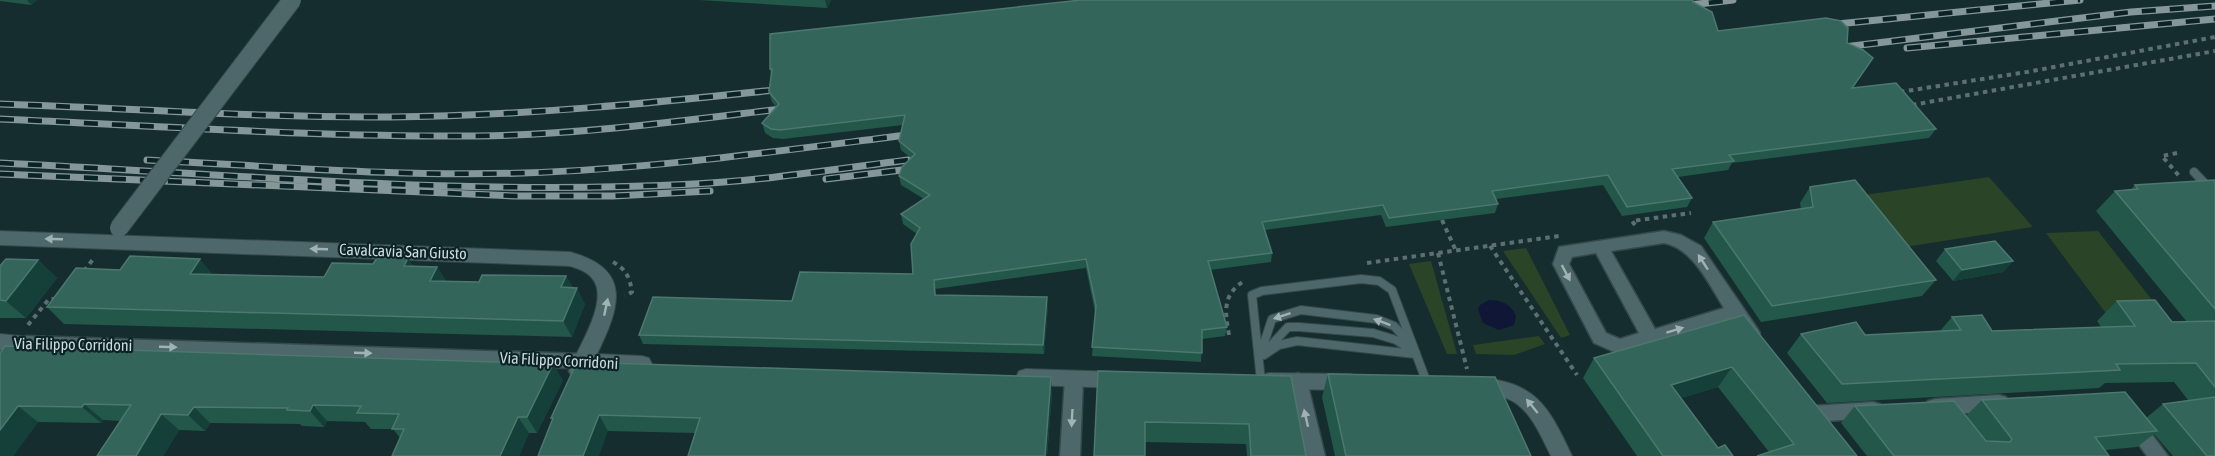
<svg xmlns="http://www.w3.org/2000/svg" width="2215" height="456" font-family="'Asap Condensed',sans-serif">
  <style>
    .green { fill: #294426 }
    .water { fill: #0f1636 }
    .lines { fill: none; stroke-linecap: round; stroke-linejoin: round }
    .lane-casing { stroke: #35484a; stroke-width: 10 }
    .street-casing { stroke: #35484a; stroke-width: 3 }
    .secondary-casing { stroke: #35484a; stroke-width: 2 }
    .path { stroke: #5c7071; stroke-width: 4; stroke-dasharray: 4.5 4.5; stroke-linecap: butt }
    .lane { stroke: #4e676a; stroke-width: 8 }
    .street { fill: #4e676a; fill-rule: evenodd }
    .secondary { fill: #4e676a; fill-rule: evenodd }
    .rail-casing { stroke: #859799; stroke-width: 7 }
    .rail { stroke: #0b2326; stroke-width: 4.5; stroke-dasharray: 14; stroke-linecap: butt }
    .secondary-bridge-casing { stroke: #35484a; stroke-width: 20; stroke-linecap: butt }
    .secondary-bridge { stroke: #4e676a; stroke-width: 18 }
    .wall { fill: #22574a }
    .shaded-wall { fill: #154039 }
    .building { fill: #34655a; stroke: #4c786e; stroke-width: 1.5 }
    .oneway { fill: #a1b2b4 }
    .labels { text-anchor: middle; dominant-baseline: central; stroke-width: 4.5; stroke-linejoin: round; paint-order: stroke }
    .street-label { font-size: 16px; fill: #cddbdc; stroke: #0b2326 }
  </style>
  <rect width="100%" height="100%" fill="#152d2f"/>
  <path class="green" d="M1989,177L2033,227L1905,247L1864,195Z
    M2098,231L2163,314L2108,316L2046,233Z
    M1526,248L1570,335L1561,338L1503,251Z
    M1431,261L1457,354H1447L1409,264Z
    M1539,336L1545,344L1514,355L1476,354L1473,345Z"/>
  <path class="water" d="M1489,300C1501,300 1511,304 1516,316L1514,325L1499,330L1483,323L1478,309L1480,305Z"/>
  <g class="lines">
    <defs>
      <path id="lane" d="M2194,172L2215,194
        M1263,354L1288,327H1299L1373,333L1396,340L1416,353
        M1260,355L1272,319L1301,310L1376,319L1394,326L1408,341
        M1264,355L1279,345L1297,341L1415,354
        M1261,381L1252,295L1262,291L1361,279L1379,281L1392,290L1427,383"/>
      <path id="street" d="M1664,231L1681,235L1701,246L1757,328L1760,333L1757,338C1744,343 1739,330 1732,320L1619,354L1594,343L1553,264L1559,247ZM1664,243C1694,249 1709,285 1724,308L1655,329L1611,251ZM1596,253L1639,333L1620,339L1606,333L1569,264L1572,257Z
        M26,336L583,354L589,356L592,361L584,376L578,379L572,376L569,371L570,368L26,350L20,348L17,343L20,338Z
        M1074,371L1080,374L1083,379L1080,456H1060L1065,379L1068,374Z
        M1298,373L1304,376L1307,381L1325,456H1305L1289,381L1292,376Z
        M1999,395L2006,397L2008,403L2006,409L1999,411L1935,415L1928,413L1926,407L1928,401L1935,399Z
        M1873,402L1880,404L1882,410L1880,416L1873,418L1811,422L1804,420L1802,414L1804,408L1811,406Z
        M2132,415L2139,417L2168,456H2147L2123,423L2125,417Z"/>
      <path id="secondary" d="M0,231L570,252C633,269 620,307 597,354L642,356L649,358L652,364L649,370L642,372L583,369L576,367L573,361C582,342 607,301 594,281C589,272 579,269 570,266L0,245Z
        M0,334L33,337L36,343L7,383L0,385V362L9,350H0Z
        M1026,369L1122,372L1129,374L1132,380L1129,386L1122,388L1026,385L1019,383L1016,377L1019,371Z
        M1269,373L1350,374L1357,376L1360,382L1357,388L1350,390L1269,389L1262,387L1259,381L1262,375Z
        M1476,377C1536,382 1548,405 1572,456H1551C1540,435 1530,407 1506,398C1494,393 1481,395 1469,391L1466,385L1469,379Z"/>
    </defs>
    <use href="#lane" class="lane-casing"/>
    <use href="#street" class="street-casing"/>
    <use href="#secondary" class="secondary-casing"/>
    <path class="path" d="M1900,92L2027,72L2215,37
      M1912,105L2215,51
      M2177,153L2162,156L2180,177
      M1442,220L1456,251
      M1635,225L1632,221L1691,213
      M1490,246L1577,375
      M1438,253L1467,369
      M613,262C626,269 630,278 632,292L625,296
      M1367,263L1559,236
      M84,271L94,258
      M28,325L49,299H57
      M1229,335C1225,312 1222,295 1244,281"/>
    <use href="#lane" class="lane"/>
    <use href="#street" class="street"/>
    <use href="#secondary" class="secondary"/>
    <defs>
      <path id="rail" d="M1681,6L1733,0
        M1827,25L2080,0
        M1836,48L2131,12L2215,6
        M1907,48L2215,19
        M0,104C130,108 260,118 390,117C522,116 653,103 784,89
        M0,119C159,126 318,137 477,136C582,135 686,120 790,108
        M147,160C272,166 397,177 523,173C654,169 785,150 915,134
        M0,163C230,174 463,196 694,184C771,180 848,167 925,158
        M0,174L516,196H613L710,191
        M826,179L919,168"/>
    </defs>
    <use href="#rail" class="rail-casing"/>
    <use href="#rail" class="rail"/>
    <defs>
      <path id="secondary-bridge" d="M119,228L292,0"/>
    </defs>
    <use href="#secondary-bridge" class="secondary-bridge-casing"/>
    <use href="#secondary-bridge" class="secondary-bridge"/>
  </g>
  <path class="wall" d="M0,0H37L31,5L0,1Z
    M699,0H831L827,8Z
    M1693,2L1718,31L1847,43L1873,58L1853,88L1936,129L1929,138L1732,163L1728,170L1678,177L1692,198L1687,207L1622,216L1603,185L1496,199L1498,204L1495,213L1386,227L1381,215L1265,230L1272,253L1271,262L1210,270L1227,327L1225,336L1202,339L1201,362L1092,356L1095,312L1086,268L935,289L936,295L1048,306L1044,354L643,344L639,335L913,274L917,234L903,224L901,214L924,199L901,185L899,176L911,158L901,150L899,141L903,125L783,139L773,138L765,133L762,123L776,107L772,102L769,92L771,74L770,69Z
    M2215,180V456H2173L2154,434L2137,447L2105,450L2109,456H1867L1841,423L1855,406L1966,416L1982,400L2146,418L2163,404L2188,400L2174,382L2105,383L2099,388L1827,403L1787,353L1801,334L1865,335L1940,331L1952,317L1992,331L2101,327L2097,321L2117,301L2172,322H2187L2096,211L2115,191L2130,190L2135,185Z
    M1810,187L1936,280L1922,296L1761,322L1704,238L1713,222L1801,209L1800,203Z
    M1945,249L2013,261L2003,272L1953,281L1936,261Z
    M38,260L57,278L26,318H0V266Z
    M413,266L437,267L446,281L479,282L566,276L573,288L585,304L572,337L64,324L47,307L213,274L324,277Z
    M1744,315L1857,456L1769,452L1718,387L1681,398L1718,448L1733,456H1637L1583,378L1594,358Z
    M0,353L563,380L537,433H529L519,456H392L400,438L393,429H371L365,422L327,421L324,427L302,426L300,424L210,423L205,431L179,430L163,456H97L121,421L103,420L101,423L38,422L13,456H0Z
    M577,362L1052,393L1047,456H688L695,433L608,431L553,420L551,418Z
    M1098,371L1291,376L1306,456H1247L1246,444L1145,442Z
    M1328,374L1531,456H1335L1322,397Z"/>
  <path class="shaded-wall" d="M27,0H37L31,5Z
    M825,0H831L827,8Z
    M408,258L419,275L404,266Z
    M200,259L214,276L190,274Z
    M38,260L57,278L26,318L6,301Z
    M2013,261L2003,272L1953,281L1962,270Z
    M437,267L448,283L430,281Z
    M566,276L575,292L577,288L585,304L572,337L563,321L561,287Z
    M1047,297L1048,306L1044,354L1043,345Z
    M553,364L563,380L537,433L527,417Z
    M1732,367L1718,387L1658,405L1671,385Z
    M1051,377L1052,393L1047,456H1045Z
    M84,404L103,420L101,423L82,407Z
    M313,405L327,421L324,427L310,411Z
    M18,406L38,422L13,456H0V430Z
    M194,407L210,423L205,431L188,415Z
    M161,414L179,430L163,456H136Z
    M599,415L608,431L599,456H583Z
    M518,417L529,433L519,456H500Z"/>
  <path class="building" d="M1081,0H1693V2L1712,12L1718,31L1826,18L1841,21L1848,28L1847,43L1863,50L1873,58L1852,88L1896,83L1936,129L1729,155L1734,161L1672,169L1692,198L1627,207L1608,175L1492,191L1498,204L1389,218L1383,205L1262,222L1272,253L1208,261L1227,327L1202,330V353L1092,347L1096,306L1086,259L934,280L935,295L1047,297L1043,345L639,335L653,297L792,301L800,272L913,274L911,244L920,228L901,214L930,195L899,176L902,167L915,154L899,141L905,115L780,130L771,129L762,123L779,104L769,92L772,69H770V34Z
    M1855,180L1936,280L1772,306L1713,222L1813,207L1810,187Z
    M2215,180V309L2115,191L2138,189L2135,185Z
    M1995,241L2013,261L1962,270L1945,249Z
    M130,256L200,259L190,274L324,277L332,263L373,264L377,258H408L404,266L437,267L430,281L479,282L482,275L566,276L561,287L577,288L563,321L47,307L76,268L120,270Z
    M6,259L38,260L6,301L0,300V266Z
    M2155,300L2172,322L2215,321V387L2196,363L2116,364L2120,370L1842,384L1801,334L1856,322L1865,335L1961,330L1952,317L1982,315L1992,331L2135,326L2117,301Z
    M1744,315L1857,456H1757L1794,444L1732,367L1671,385L1718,448L1725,445L1733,456H1663L1594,358Z
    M5,346L553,364L527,417H518L500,456H392L404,429H392L399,414L357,413L361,406L313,405L310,411L287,410L288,408L194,407L188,415L161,414L136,456H97L131,405L84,404L82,407L18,406L0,430V353Z
    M577,362L1051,377L1045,456H688L700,418L599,415L583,456H538L553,418H551Z
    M1098,371L1291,376L1306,456H1251L1249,424L1145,422V456H1094Z
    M1328,374L1495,377L1531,456H1346Z
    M2125,392L2157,431L2095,437L2109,456H1894L1855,406L1954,401L1986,441L2010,442L2012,439L1982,400Z
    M2215,397V456H2207L2163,404Z"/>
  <defs><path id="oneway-solid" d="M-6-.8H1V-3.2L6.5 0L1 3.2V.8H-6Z" transform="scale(1.5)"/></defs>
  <g class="oneway">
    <use href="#oneway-solid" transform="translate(54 239) rotate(-178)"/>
    <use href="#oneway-solid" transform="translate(319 249) rotate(-178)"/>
    <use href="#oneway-solid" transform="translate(1703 262) rotate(-123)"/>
    <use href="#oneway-solid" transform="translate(1566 273) rotate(62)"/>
    <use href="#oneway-solid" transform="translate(606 307) rotate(-78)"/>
    <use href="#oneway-solid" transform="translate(1282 316) rotate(162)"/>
    <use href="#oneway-solid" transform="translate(1382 322) rotate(-160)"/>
    <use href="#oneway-solid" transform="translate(1675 330) rotate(-17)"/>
    <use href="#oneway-solid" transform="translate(168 347) rotate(2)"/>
    <use href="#oneway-solid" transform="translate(363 353) rotate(2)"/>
    <use href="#oneway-solid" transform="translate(1532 406) rotate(-129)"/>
    <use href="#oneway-solid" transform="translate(1072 418) rotate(93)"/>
    <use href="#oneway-solid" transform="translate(1306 418) rotate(-103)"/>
  </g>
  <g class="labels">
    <g class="street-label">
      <text transform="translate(403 251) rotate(2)">Cavalcavia San Giusto</text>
      <text transform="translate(73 344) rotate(1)">Via Filippo Corridoni</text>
      <text transform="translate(559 360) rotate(3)">Via Filippo Corridoni</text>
    </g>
  </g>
</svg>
